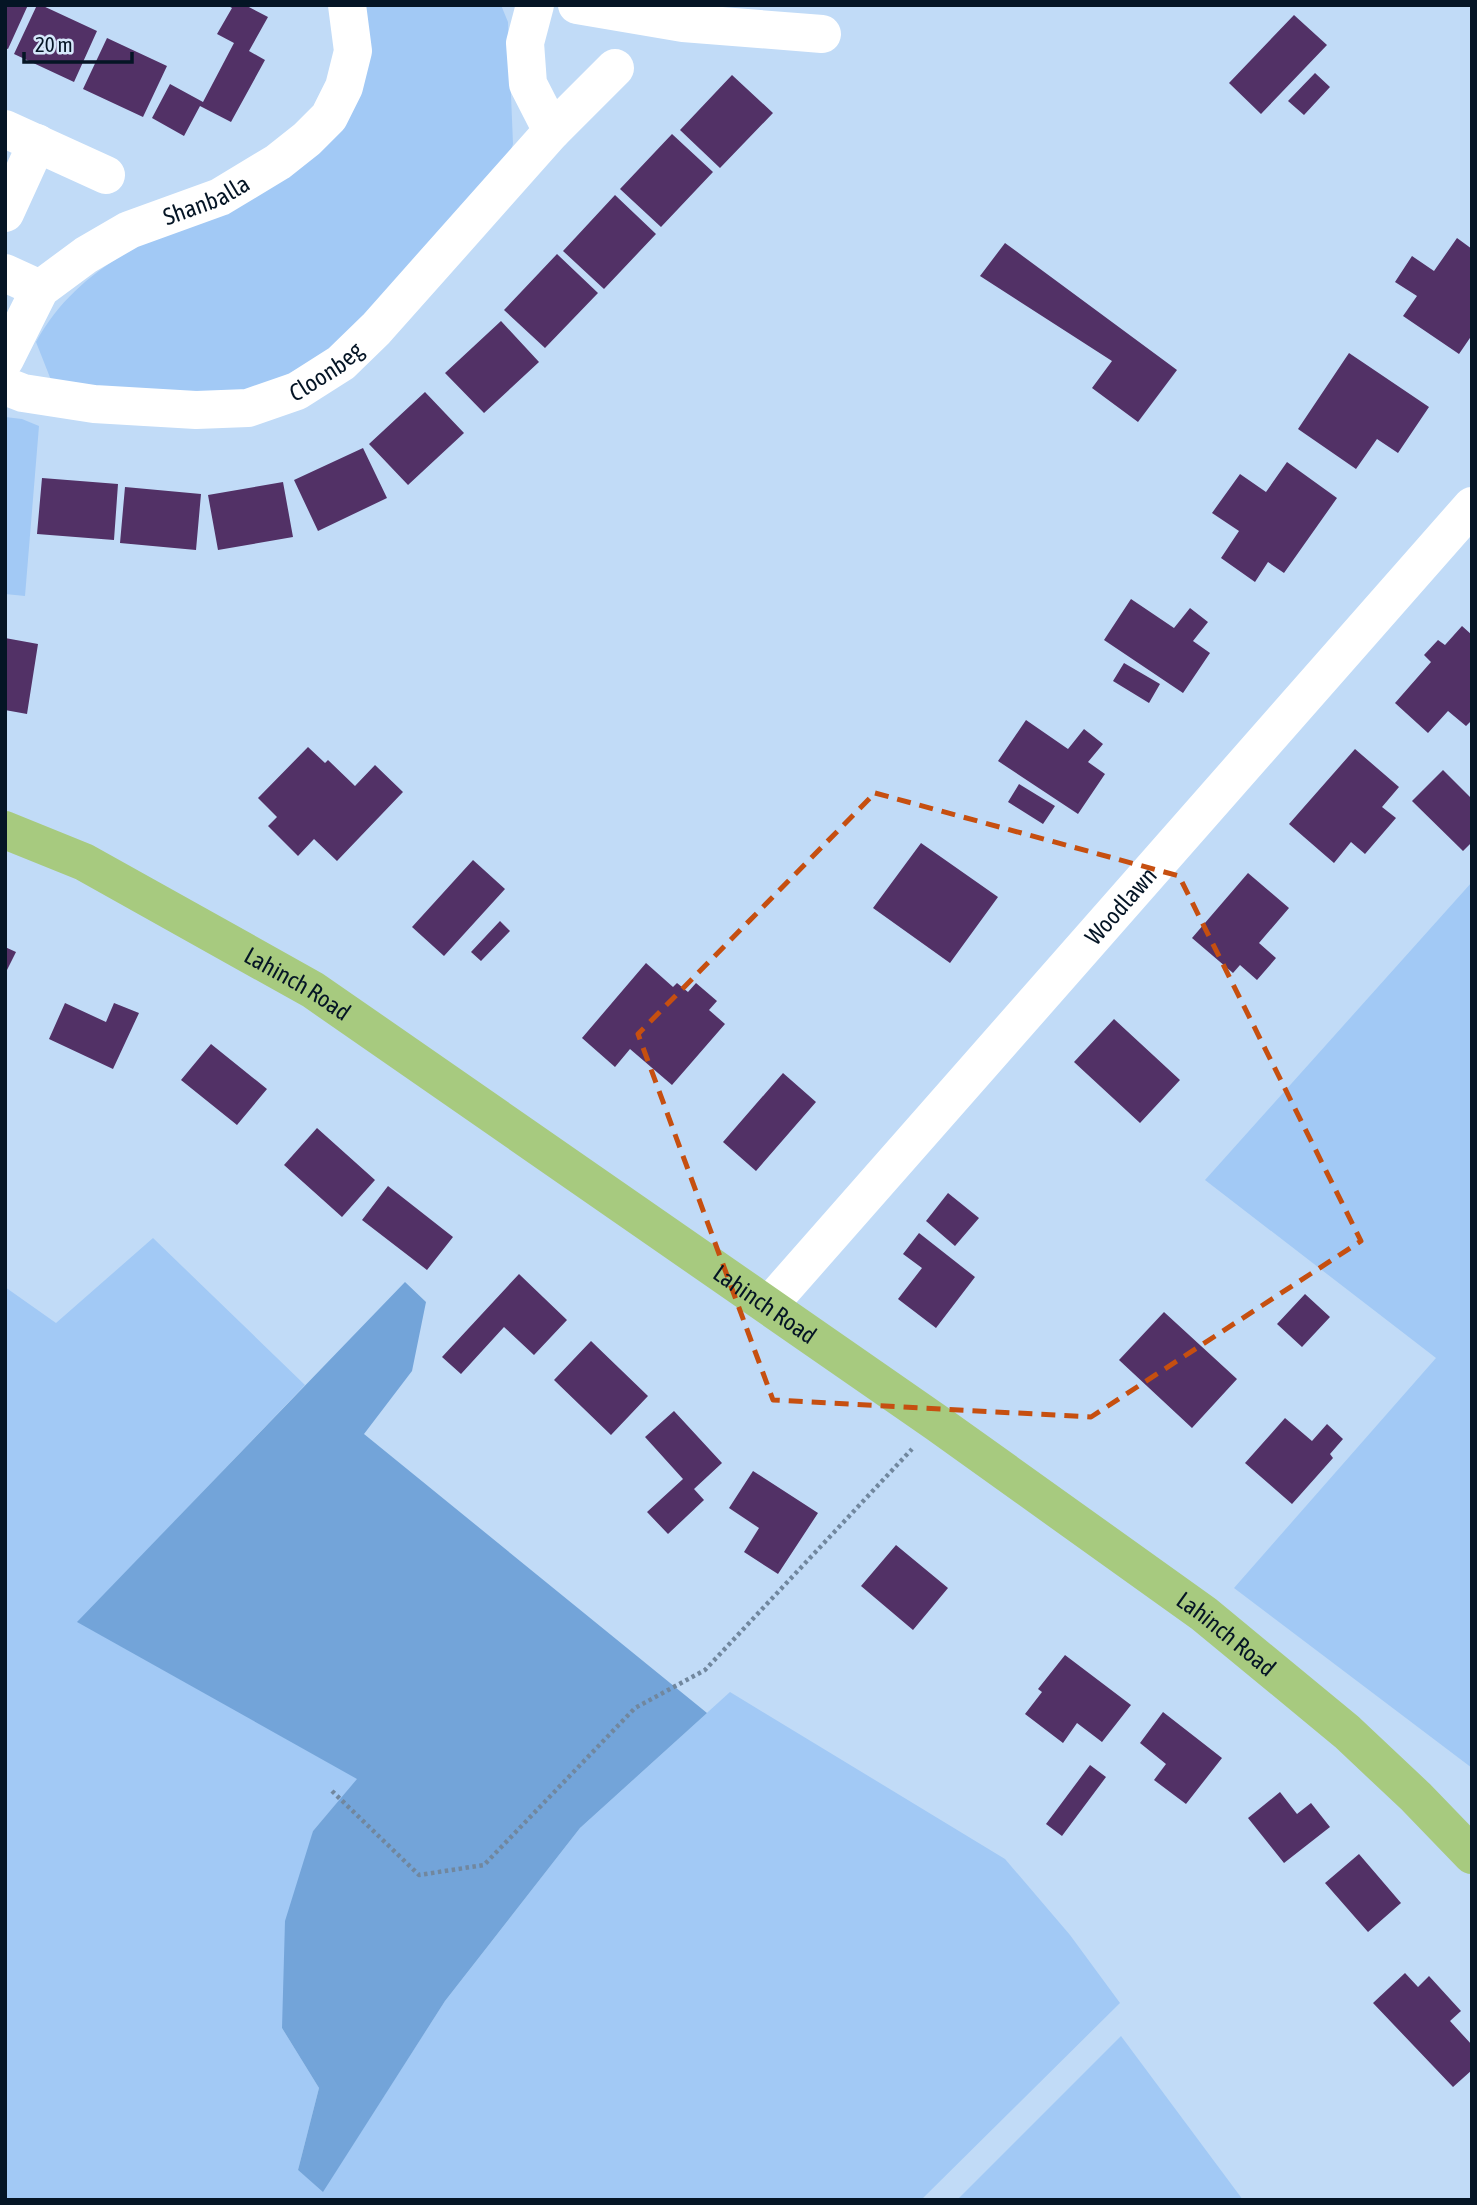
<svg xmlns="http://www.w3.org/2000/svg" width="1477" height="2205" font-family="'Asap Condensed',sans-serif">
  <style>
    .green { fill: #a2c9f5 }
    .forest { fill: #73a4d9 }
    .building { fill: #523166 }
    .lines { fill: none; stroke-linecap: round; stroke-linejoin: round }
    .path { stroke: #71879e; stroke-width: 4.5; stroke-dasharray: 3.5 3.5; stroke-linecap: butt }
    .minor { stroke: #fff; stroke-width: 38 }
    .primary { stroke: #a7ca7f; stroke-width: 38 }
    .marked { fill: none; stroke: #c64f10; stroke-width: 5; stroke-dasharray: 14 9; stroke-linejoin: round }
    .labels { text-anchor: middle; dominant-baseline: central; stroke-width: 7; stroke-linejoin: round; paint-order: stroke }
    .street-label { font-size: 24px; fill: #051525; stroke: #d6e7fa }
  </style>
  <rect width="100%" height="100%" fill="#c1dbf7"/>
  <path class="green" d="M363,5H501L508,22L513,144L507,161L341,345L257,391L210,400L51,380L36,342C72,276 133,247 198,215C233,198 269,181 304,163Z
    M5,417L22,419L39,426L25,596L5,594Z
    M1472,882V1768L1234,1588L1436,1358L1205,1180Z
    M153,1238L305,1385L78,1622L358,1779L313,1831L282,2028L319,2088L298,2170L323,2191L445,2001L580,1828L730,1692L1005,1859L1070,1935L1120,2003L921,2200H5V1287L56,1323Z
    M1121,2036L1243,2200H957Z"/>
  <path class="forest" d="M405,1282L426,1302L412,1371L364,1434L707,1713L580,1828L445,2001L323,2192L298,2170L319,2088L282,2028L285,1921L313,1831L357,1779L77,1622Z"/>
  <path class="building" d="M5,5H28L8,49L5,48Z
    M37,5H41L97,31L74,82L14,54Z
    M227,5H245L268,17L249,51L265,60L231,122L200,106L184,136L152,118L170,84L203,102L234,43L217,34L232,8Z
    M1294,15L1327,45L1261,114L1229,83Z
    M107,38L167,66L143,117L83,89Z
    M1315,73L1330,87L1304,115L1288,101Z
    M732,75L773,113L720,168L680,130Z
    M672,134L713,172L661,227L620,189Z
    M615,195L656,234L604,289L563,251Z
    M1457,238L1472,249V335L1459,354L1403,316L1417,296L1395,282L1412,256L1434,271Z
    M1005,243L1177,370L1138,422L1092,388L1112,361L980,276Z
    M557,254L598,293L545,348L504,310Z
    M501,321L539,362L484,413L445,373Z
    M1349,353L1429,407L1398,453L1377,439L1356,469L1298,429Z
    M425,392L464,433L408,485L369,444Z
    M363,448L387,498L318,531L294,480Z
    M1287,462L1337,498L1284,573L1268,562L1255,582L1221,558L1239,531L1212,513L1240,474L1266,492Z
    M42,478L118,484L114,540L37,534Z
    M283,482L293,537L218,550L208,495Z
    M125,487L201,494L196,550L120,543Z
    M1131,599L1174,628L1190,608L1208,622L1193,641L1210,653L1183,693L1104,640Z
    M1462,626L1472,635V720L1466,726L1448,711L1428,733L1395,703L1431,662L1424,655L1438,640L1445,645Z
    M5,638L38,644L27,714L5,710Z
    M1124,663L1160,684L1149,703L1113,681Z
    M1026,720L1068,749L1084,729L1103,744L1088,762L1105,774L1078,814L998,761Z
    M308,747L325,763L328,760L355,786L375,765L403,792L337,861L314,839L298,856L268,826L277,817L258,798Z
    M1355,749L1399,787L1382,807L1396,818L1365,854L1351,842L1334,863L1289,824Z
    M1443,770L1472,799V842L1463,851L1412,801Z
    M1019,784L1055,806L1043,824L1008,802Z
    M921,843L998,897L950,963L873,908Z
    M473,860L505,889L444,956L412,927Z
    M1248,873L1289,908L1259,943L1276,958L1257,980L1240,965L1233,973L1192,938Z
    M500,921L510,931L481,961L471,952Z
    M5,947L16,952L5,974Z
    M646,963L673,987L677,983L688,992L696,983L717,1001L709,1010L725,1024L672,1085L630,1049L615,1067L582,1038Z
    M65,1003L106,1022L114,1003L139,1013L113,1069L49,1039Z
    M1114,1019L1180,1080L1140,1123L1074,1062Z
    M211,1044L267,1089L237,1125L181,1080Z
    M783,1073L816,1102L756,1171L723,1142Z
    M317,1128L375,1180L342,1217L284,1165Z
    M388,1186L453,1237L427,1270L362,1220Z
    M948,1193L979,1218L955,1246L926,1221Z
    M919,1233L975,1277L936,1328L898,1299L922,1268L903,1254Z
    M519,1274L567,1320L534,1355L504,1327L461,1374L442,1357Z
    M1305,1294L1330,1317L1302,1347L1277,1324Z
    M1164,1312L1237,1379L1192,1428L1119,1360Z
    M591,1341L648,1396L611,1435L554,1380Z
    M674,1411L722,1463L694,1489L704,1500L668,1534L647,1512L683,1479L645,1437Z
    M1285,1418L1312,1441L1327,1424L1343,1439L1330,1454L1333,1458L1292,1504L1245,1463Z
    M753,1471L818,1513L778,1574L744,1552L759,1528L729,1508Z
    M896,1545L948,1588L913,1630L861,1586Z
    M1065,1655L1131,1705L1102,1742L1077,1723L1063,1743L1025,1714L1042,1692L1038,1689Z
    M1163,1712L1222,1758L1186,1804L1154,1780L1166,1764L1140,1743Z
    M1090,1765L1106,1777L1062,1836L1046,1824Z
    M1280,1792L1297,1814L1311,1803L1330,1827L1284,1863L1248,1818Z
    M1359,1854L1401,1903L1368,1932L1325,1883Z
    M1405,1973L1418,1987L1429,1976L1461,2011L1450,2021L1472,2045V2070L1453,2087L1373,2003Z"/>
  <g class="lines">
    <path class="path" d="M332,1791L419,1875L484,1865L635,1708L705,1670L912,1449"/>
    <g class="minor">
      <path d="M577,5L683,23L822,34"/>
      <path d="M5,129L106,175"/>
      <path d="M552,131L615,68"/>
      <path d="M5,213L37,143"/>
      <path d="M5,273L40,289"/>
      <path id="s1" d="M5,359L40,289L86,255L129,230L220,197L278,162L307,139L329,117L344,87L353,51L347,5"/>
      <path id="s2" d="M5,386L23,393L94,404L196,410L248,408L297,391L341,363L376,329L552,131L528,84L525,43L535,5"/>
      <path id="s3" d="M769,1305L1472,506"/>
    </g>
    <path class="primary" id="s4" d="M5,830L84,862L313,990L937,1423L1204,1614L1347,1732L1416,1797L1472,1855"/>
  </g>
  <path class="marked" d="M875,793L1179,876L1361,1241L1091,1417L773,1400L638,1034Z"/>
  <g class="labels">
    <g class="street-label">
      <text stroke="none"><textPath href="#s1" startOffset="268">Shanballa</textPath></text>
      <text stroke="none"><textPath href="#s2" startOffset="332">Cloonbeg</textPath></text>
      <text stroke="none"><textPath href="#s3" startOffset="532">Woodlawn</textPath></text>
      <text stroke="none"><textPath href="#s4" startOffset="331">Lahinch Road</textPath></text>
      <text stroke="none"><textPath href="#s4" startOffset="898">Lahinch Road</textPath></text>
      <text stroke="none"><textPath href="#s4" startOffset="1465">Lahinch Road</textPath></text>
    </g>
  </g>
  <rect width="1477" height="2205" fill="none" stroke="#051525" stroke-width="14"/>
  <path d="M24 52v10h108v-10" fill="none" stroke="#051525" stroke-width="3.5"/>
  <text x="35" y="52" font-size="21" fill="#051525" stroke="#d6e7fa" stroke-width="5" paint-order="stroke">20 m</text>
</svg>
